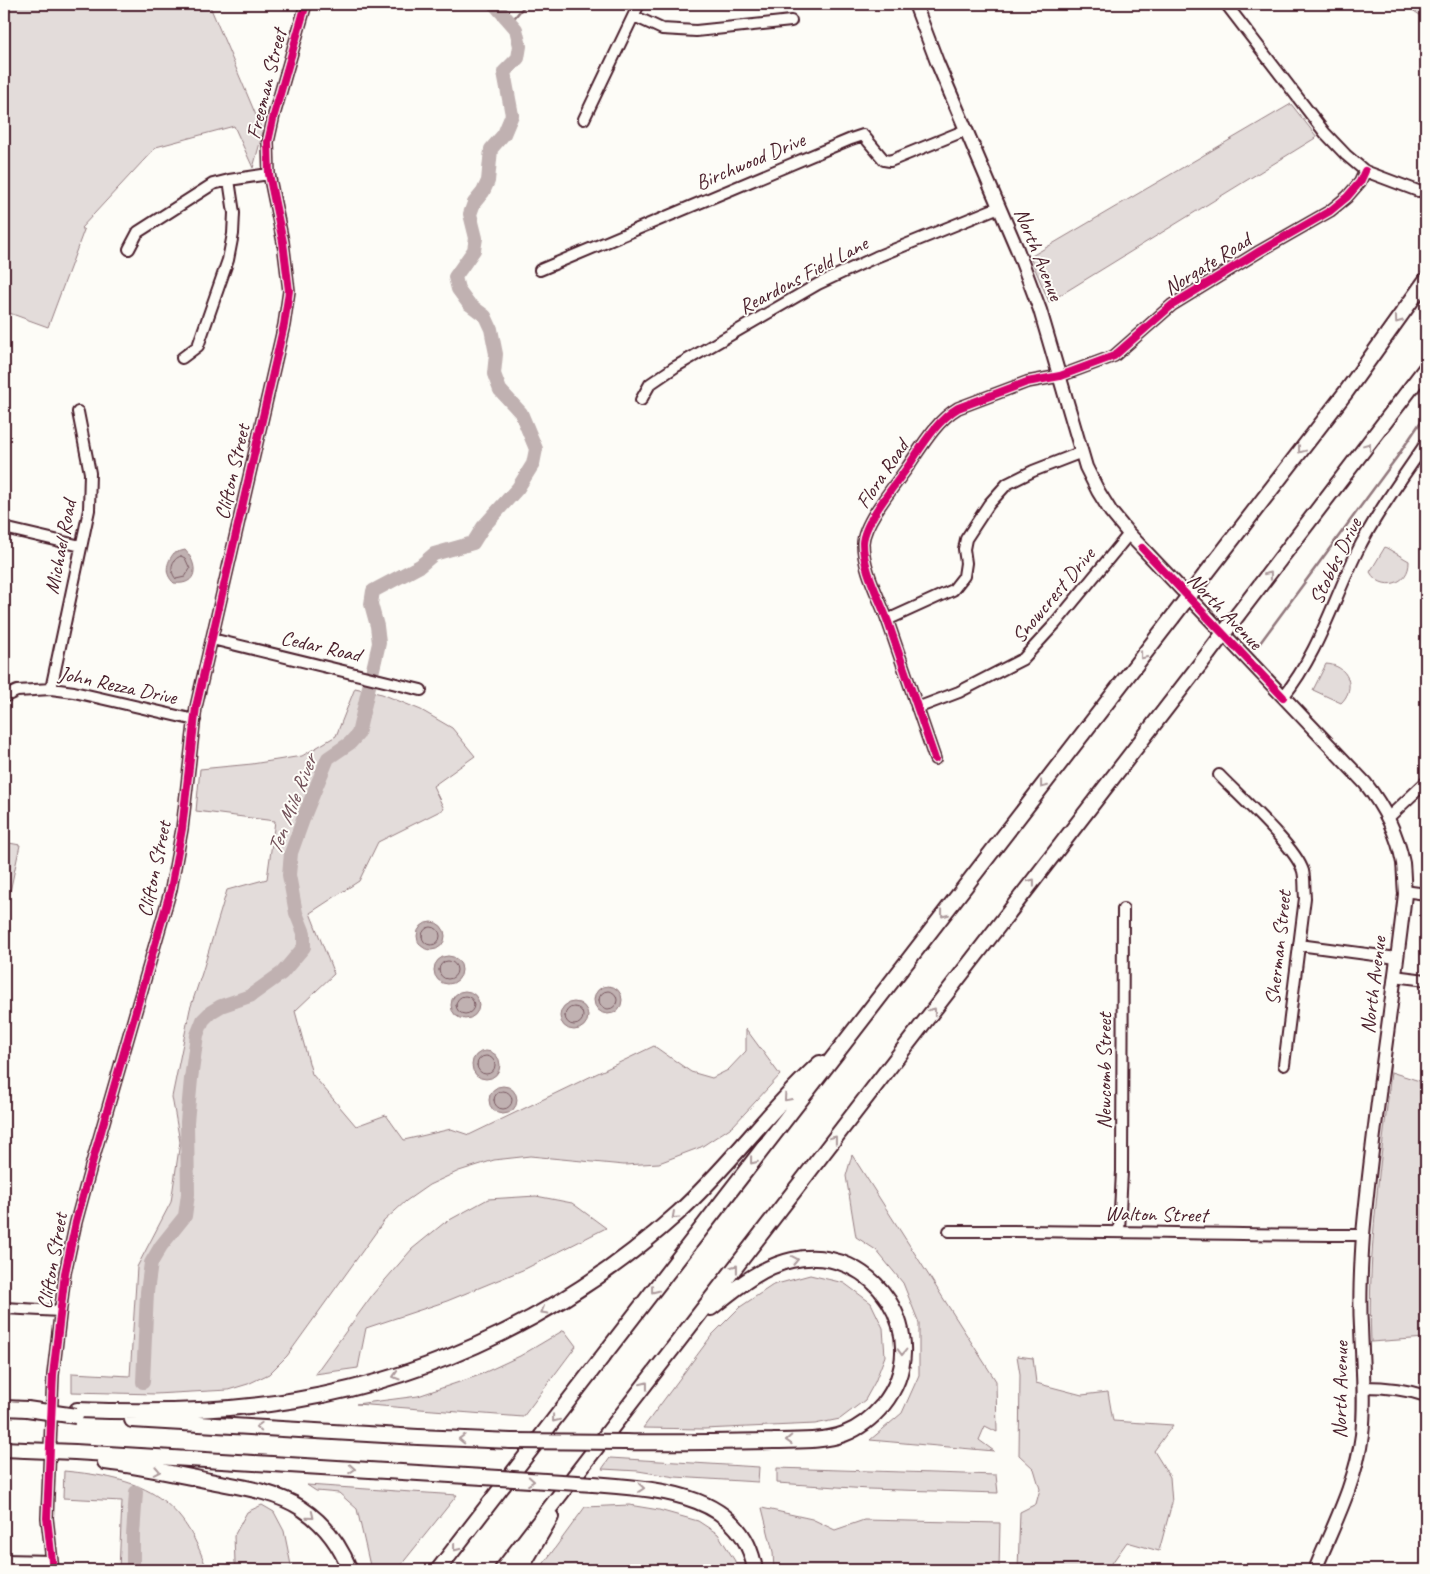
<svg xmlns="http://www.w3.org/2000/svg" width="1430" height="1574" font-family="Caveat,sans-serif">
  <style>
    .green { fill: #e3dcda; stroke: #967e82 }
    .water { fill: #c0b1b1; stroke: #91777b }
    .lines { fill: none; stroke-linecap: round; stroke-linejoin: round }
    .shore { stroke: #795961; stroke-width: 1 }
    .stream { stroke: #91777b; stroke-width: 2.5 }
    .river { stroke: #c0b1b1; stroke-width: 14 }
    .minor-casing { stroke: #4a1f2b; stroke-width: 14 }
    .major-casing { stroke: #4a1f2b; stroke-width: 16 }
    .highway-casing { stroke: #4a1f2b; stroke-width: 18 }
    .minor { stroke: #fdfcf7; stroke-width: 10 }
    .major { stroke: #fdfcf7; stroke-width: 12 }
    .highway { stroke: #fdfcf7; stroke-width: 14 }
    .highway-bridge-casing { stroke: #4a1f2b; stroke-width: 18; stroke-linecap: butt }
    .highway-bridge { stroke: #fdfcf7; stroke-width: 14 }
    .cycleway-casing { stroke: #fdfcf7; stroke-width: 11 }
    .cycleway { stroke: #d6006c; stroke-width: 8 }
    .oneway { stroke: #ac999b }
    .labels { text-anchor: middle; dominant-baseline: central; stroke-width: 4; stroke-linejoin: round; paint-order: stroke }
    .street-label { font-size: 21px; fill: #4a1f2b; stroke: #fdfcf7 }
    .water-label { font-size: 22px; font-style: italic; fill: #73525a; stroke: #fdfcf7 }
  </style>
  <rect width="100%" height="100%" fill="#fdfcf7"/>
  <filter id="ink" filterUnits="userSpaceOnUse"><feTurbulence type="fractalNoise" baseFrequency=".02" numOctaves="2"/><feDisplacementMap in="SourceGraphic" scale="10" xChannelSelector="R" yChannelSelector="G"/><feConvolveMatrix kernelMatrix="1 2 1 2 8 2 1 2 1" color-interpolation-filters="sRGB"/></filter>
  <g filter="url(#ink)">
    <path class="green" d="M4,4H209L263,132L253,168L234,126L156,147L81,228L84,230L48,327L4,311Z
      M1403,4H1426V19Z
      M1291,104L1317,137L1049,302L1030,257Z
      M1385,547L1409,561C1410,585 1381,592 1370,572Z
      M1326,664C1348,665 1357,688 1341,703L1313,690Z
      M355,688L382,694L421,710L452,728L475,756L433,786L444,809L378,842L359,881L310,913L334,974L295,1011L312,1074L356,1126L386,1115L404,1140L451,1129L469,1135L654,1046L691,1072L712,1078L728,1070L746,1051V1029L780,1075L733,1126L701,1147L659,1163L624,1165L530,1156L494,1160L459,1171L429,1185L406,1201L384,1221L287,1356L269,1374L248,1384L228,1390L155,1394L72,1392V1373L130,1376L137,1267L171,1202L180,1142L172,1097L190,1009L202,973L227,890L267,879L275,821L196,811L200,769L252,764L302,756L336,736Z
      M4,842L20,845L4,920Z
      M1391,1072L1426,1083V1338L1371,1342C1367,1251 1381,1162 1391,1072Z
      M852,1155L996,1381L997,1432L985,1426L979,1440L994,1451L870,1440L902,1413L919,1375V1323L903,1283L876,1250L856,1237L846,1176Z
      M536,1196L572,1203L606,1228L525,1269L447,1301L366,1328L358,1368L315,1374L373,1294L412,1249L444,1223L488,1199Z
      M810,1275L844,1283L871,1303L883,1328L885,1356L875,1382L865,1400L840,1419L815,1424L704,1429L643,1428L712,1335L740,1307L773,1285Z
      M564,1330L576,1346L523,1417L356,1404L418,1396L477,1376L520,1356Z
      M1017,1356L1033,1358L1036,1383L1082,1395L1108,1392L1113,1421L1173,1425L1154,1451L1170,1477L1172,1503L1159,1551L1127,1542L1107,1570H1018L1020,1512L1036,1504L1040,1489L1034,1469L1019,1455L1020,1374Z
      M610,1458L759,1467L758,1482L675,1477L638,1471L602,1469Z
      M777,1468L996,1475L998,1493L868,1489L777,1483Z
      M64,1471C140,1478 182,1494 207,1570H119L122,1501L63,1498Z
      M307,1485L457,1495L397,1570H371L357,1509L339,1493L316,1491Z
      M262,1505L274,1512L284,1531L292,1570H238L235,1563L234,1536L247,1512Z
      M629,1505L659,1510L698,1521L718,1534L735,1561V1570H539L585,1507Z
      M762,1508L812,1519L835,1530L864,1520L1000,1523L999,1570H774L773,1552Z"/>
    <path class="water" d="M185,550C199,565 198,586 174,583C164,574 166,563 174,553Z
      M417 936a14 14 0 1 1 28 0a14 14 0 1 1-28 0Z
      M434 970a14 14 0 1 1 28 0a14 14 0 1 1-28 0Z
      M594 1000a14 14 0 1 1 28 0a14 14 0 1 1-28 0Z
      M451 1005a14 14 0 1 1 28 0a14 14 0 1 1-28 0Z
      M560 1016a14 14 0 1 1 28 0a14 14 0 1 1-28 0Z
      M472 1065a14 14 0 1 1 28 0a14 14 0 1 1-28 0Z
      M489 1100a14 14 0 1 1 28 0a14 14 0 1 1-28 0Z"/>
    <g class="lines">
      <path class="shore" d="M181,556L185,558L190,569L185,577L176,579C169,571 171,559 181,556Z
        M422 936a9 9 0 1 1 18 0a9 9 0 1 1-18 0Z
        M439 970a9 9 0 1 1 18 0a9 9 0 1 1-18 0Z
        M599 1000a9 9 0 1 1 18 0a9 9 0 1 1-18 0Z
        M456 1005a9 9 0 1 1 18 0a9 9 0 1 1-18 0Z
        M565 1016a9 9 0 1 1 18 0a9 9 0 1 1-18 0Z
        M477 1065a9 9 0 1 1 18 0a9 9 0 1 1-18 0Z
        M494 1100a9 9 0 1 1 18 0a9 9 0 1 1-18 0Z"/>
      <path class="stream" d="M510,23L526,4
        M1260,643L1397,457L1426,414"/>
      <path class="river" d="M143,1382L147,1292L151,1263L161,1246L185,1216L188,1194L187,1122L191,1079L197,1035L203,1020L211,1012L221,1006L250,996L282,973L304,947V933L296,913L289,875L291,853L305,814L328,758L350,743L358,734L379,643L377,626L371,604L373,591L420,566L434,554L473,543L483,527L518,488L533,464L536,449L521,413L500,390L494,374L496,354L491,329L485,316L469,304L458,289L455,277L474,250L476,238L470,214L474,203L483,192L488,181L491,149L504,134L512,115L504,72L518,58L520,46L516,29L494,4
        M133,1570V1535L136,1492"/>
      <defs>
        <path id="minor" d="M1226,4L1325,133L1346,155L1365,171L1418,191
          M634,16L662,29L696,31L791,21
          M584,119L639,4
          M129,249L138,232L213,184L229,180L269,174
          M540,270L851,139L863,135L884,160L890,161L966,130
          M182,358L198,346L228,260L233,234L234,213L229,180
          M641,400L650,384L675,367L818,284L876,257L999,207
          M4,528L81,546
          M887,620L953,590L964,576L966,563L964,549L966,539L989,504L1007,484L1033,471L1082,452
          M212,639L421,690
          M51,689L89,510L90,473L78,412
          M4,697L17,691L51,689L74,692L195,720
          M1283,697C1318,654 1333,601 1357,552C1375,515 1403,477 1426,443
          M917,708L959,692L1023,659L1055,624L1129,534
          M935,759C919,713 904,668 888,622C879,597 863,570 863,543C864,522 895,485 907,468C922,446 936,421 958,408L1027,382L1060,376L1114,356L1172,305L1260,251L1330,211L1347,197L1360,182L1365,171
          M1219,775C1238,795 1296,847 1303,871C1305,879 1304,889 1305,898L1284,1065
          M1389,817L1426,782
          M1404,891L1426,894
          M1299,945L1397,958
          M1394,976L1426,980
          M949,1231C1087,1230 1225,1235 1363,1235
          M1119,1232L1122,1171L1123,909
          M4,1308L60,1311
          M1364,1387C1386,1387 1405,1389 1426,1396
          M4,1560L52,1561
          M53,1570L47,1518L53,1375L65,1273L76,1222L92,1163L171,889L182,829L196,707L284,325L289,291L283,242L269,174L268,142L274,115L306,4"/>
        <path id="major" d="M915,4L937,62L1017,249L1040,310L1086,467L1098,491L1111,512L1129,534L1365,783C1384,807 1397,832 1403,863C1404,873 1404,883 1405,894C1392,1008 1373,1121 1363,1235C1361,1265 1359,1295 1361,1326C1362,1362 1366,1399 1362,1435C1356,1483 1333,1526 1315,1570"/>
        <path id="highway" d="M1205,575L1346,392L1426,280
          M1239,613L1426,368
          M4,1408L27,1409
          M77,1410C150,1413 224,1412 296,1400C439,1376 571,1310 678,1213C729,1167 769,1109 820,1063
          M132,1420L418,1437L511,1441
          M625,1442C674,1443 724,1442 773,1441C796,1440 822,1442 844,1434C860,1428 873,1417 883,1405C937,1338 874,1242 792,1260C760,1267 735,1289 711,1308
          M4,1449L25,1450
          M75,1452L483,1477
          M105,1462C140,1466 175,1474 210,1481C240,1487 275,1491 301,1508C324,1523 340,1545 350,1570
          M593,1484C655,1489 743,1492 755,1570
          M438,1570L1172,618
          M502,1570L1208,654
          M520,1570L551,1517"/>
      </defs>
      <use href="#minor" class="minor-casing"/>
      <use href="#major" class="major-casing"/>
      <use href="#highway" class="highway-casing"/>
      <use href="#minor" class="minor"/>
      <use href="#major" class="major"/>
      <use href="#highway" class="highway"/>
      <defs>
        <path id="highway-bridge" d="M1172,618L1205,575
          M1208,654L1239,613
          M27,1409L76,1416
          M511,1441L625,1442
          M25,1450L75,1452
          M483,1477L593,1484"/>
      </defs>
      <use href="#highway-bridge" class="highway-bridge-casing"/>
      <use href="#highway-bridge" class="highway-bridge"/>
      <defs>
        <path id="cycleway" d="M1142,548L1283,697
          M935,759C919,713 904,668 888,622C879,597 863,570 863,543C864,522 895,485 907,468C922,446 936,421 958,408L1027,382L1060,376L1114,356L1172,305L1260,251L1330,211L1347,197L1360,182L1365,171
          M53,1570L47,1518L53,1375L65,1273L76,1222L92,1163L171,889L182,829L196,707L284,325L289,291L283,242L269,174L268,142L274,115L306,4"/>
      </defs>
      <use href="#cycleway" class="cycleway-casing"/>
      <use href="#cycleway" class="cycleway"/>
    </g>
    <defs><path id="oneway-chevron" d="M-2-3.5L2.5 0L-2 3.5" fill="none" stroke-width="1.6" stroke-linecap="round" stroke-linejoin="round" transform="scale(1.25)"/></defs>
    <g class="oneway">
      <use href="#oneway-chevron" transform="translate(1398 320) rotate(126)"/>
      <use href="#oneway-chevron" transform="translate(1368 446) rotate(-53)"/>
      <use href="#oneway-chevron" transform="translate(1301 450) rotate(127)"/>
      <use href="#oneway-chevron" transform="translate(1269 575) rotate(-52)"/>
      <use href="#oneway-chevron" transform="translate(1143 656) rotate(128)"/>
      <use href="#oneway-chevron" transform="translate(1043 785) rotate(128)"/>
      <use href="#oneway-chevron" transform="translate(1032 882) rotate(-52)"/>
      <use href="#oneway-chevron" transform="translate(944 914) rotate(128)"/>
      <use href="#oneway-chevron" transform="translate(933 1011) rotate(-52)"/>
      <use href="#oneway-chevron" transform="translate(787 1098) rotate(131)"/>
      <use href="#oneway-chevron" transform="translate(834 1139) rotate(-52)"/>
      <use href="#oneway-chevron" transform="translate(753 1161) rotate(128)"/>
      <use href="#oneway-chevron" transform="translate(675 1216) rotate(138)"/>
      <use href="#oneway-chevron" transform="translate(795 1260) rotate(-11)"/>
      <use href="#oneway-chevron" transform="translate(735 1268) rotate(-52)"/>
      <use href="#oneway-chevron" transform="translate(654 1290) rotate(128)"/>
      <use href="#oneway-chevron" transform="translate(544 1311) rotate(150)"/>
      <use href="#oneway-chevron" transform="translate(902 1352) rotate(91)"/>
      <use href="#oneway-chevron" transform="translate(396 1376) rotate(163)"/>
      <use href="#oneway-chevron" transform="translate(645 1385) rotate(-52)"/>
      <use href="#oneway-chevron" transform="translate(555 1419) rotate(128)"/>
      <use href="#oneway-chevron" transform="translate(259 1427) rotate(-177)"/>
      <use href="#oneway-chevron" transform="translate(462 1439) rotate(-178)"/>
      <use href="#oneway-chevron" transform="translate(789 1440) rotate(178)"/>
      <use href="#oneway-chevron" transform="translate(352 1469) rotate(4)"/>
      <use href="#oneway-chevron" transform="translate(157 1471) rotate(11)"/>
      <use href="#oneway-chevron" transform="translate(531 1481) rotate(4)"/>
      <use href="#oneway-chevron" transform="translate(641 1488) rotate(5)"/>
      <use href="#oneway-chevron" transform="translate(311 1516) rotate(39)"/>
      <use href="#oneway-chevron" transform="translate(456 1548) rotate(128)"/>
    </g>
  </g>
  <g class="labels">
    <g class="street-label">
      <text transform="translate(266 84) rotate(-76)">Freeman Street</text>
      <text transform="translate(750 161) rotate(-23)">Birchwood Drive</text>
      <text transform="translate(1039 254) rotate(68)">North Avenue</text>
      <text transform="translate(1207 264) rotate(-32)">Norgate Road</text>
      <text transform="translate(803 275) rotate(-28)">Reardons Field Lane</text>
      <text transform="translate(232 472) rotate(-77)">Clifton Street</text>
      <text transform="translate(882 474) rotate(-56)">Flora Road</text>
      <text transform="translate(60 547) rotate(-79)">Michael Road</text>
      <text transform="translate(1335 561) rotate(-64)">Stobbs Drive</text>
      <text transform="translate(1053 595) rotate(-50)">Snowcrest Drive</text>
      <text transform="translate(1225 611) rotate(46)">North Avenue</text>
      <text transform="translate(321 646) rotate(13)">Cedar Road</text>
      <text transform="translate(118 685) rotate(12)">John Rezza Drive</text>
      <text transform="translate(154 869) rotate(-78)">Clifton Street</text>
      <text transform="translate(1278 948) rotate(-84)">Sherman Street</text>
      <text transform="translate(1373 985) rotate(-83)">North Avenue</text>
      <text transform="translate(1104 1071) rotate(-90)">Newcomb Street</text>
      <text transform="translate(1156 1214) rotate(1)">Walton Street</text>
      <text transform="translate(52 1261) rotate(-80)">Clifton Street</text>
      <text transform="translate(1340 1390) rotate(-89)">North Avenue</text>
    </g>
    <g class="water-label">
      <text transform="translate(292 805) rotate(-69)">Ten Mile River</text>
    </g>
  </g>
  <rect width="1430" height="1574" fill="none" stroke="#fdfcf7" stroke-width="20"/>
  <rect x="10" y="10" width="1410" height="1554" fill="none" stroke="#4a1f2b" stroke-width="2" filter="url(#ink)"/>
</svg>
